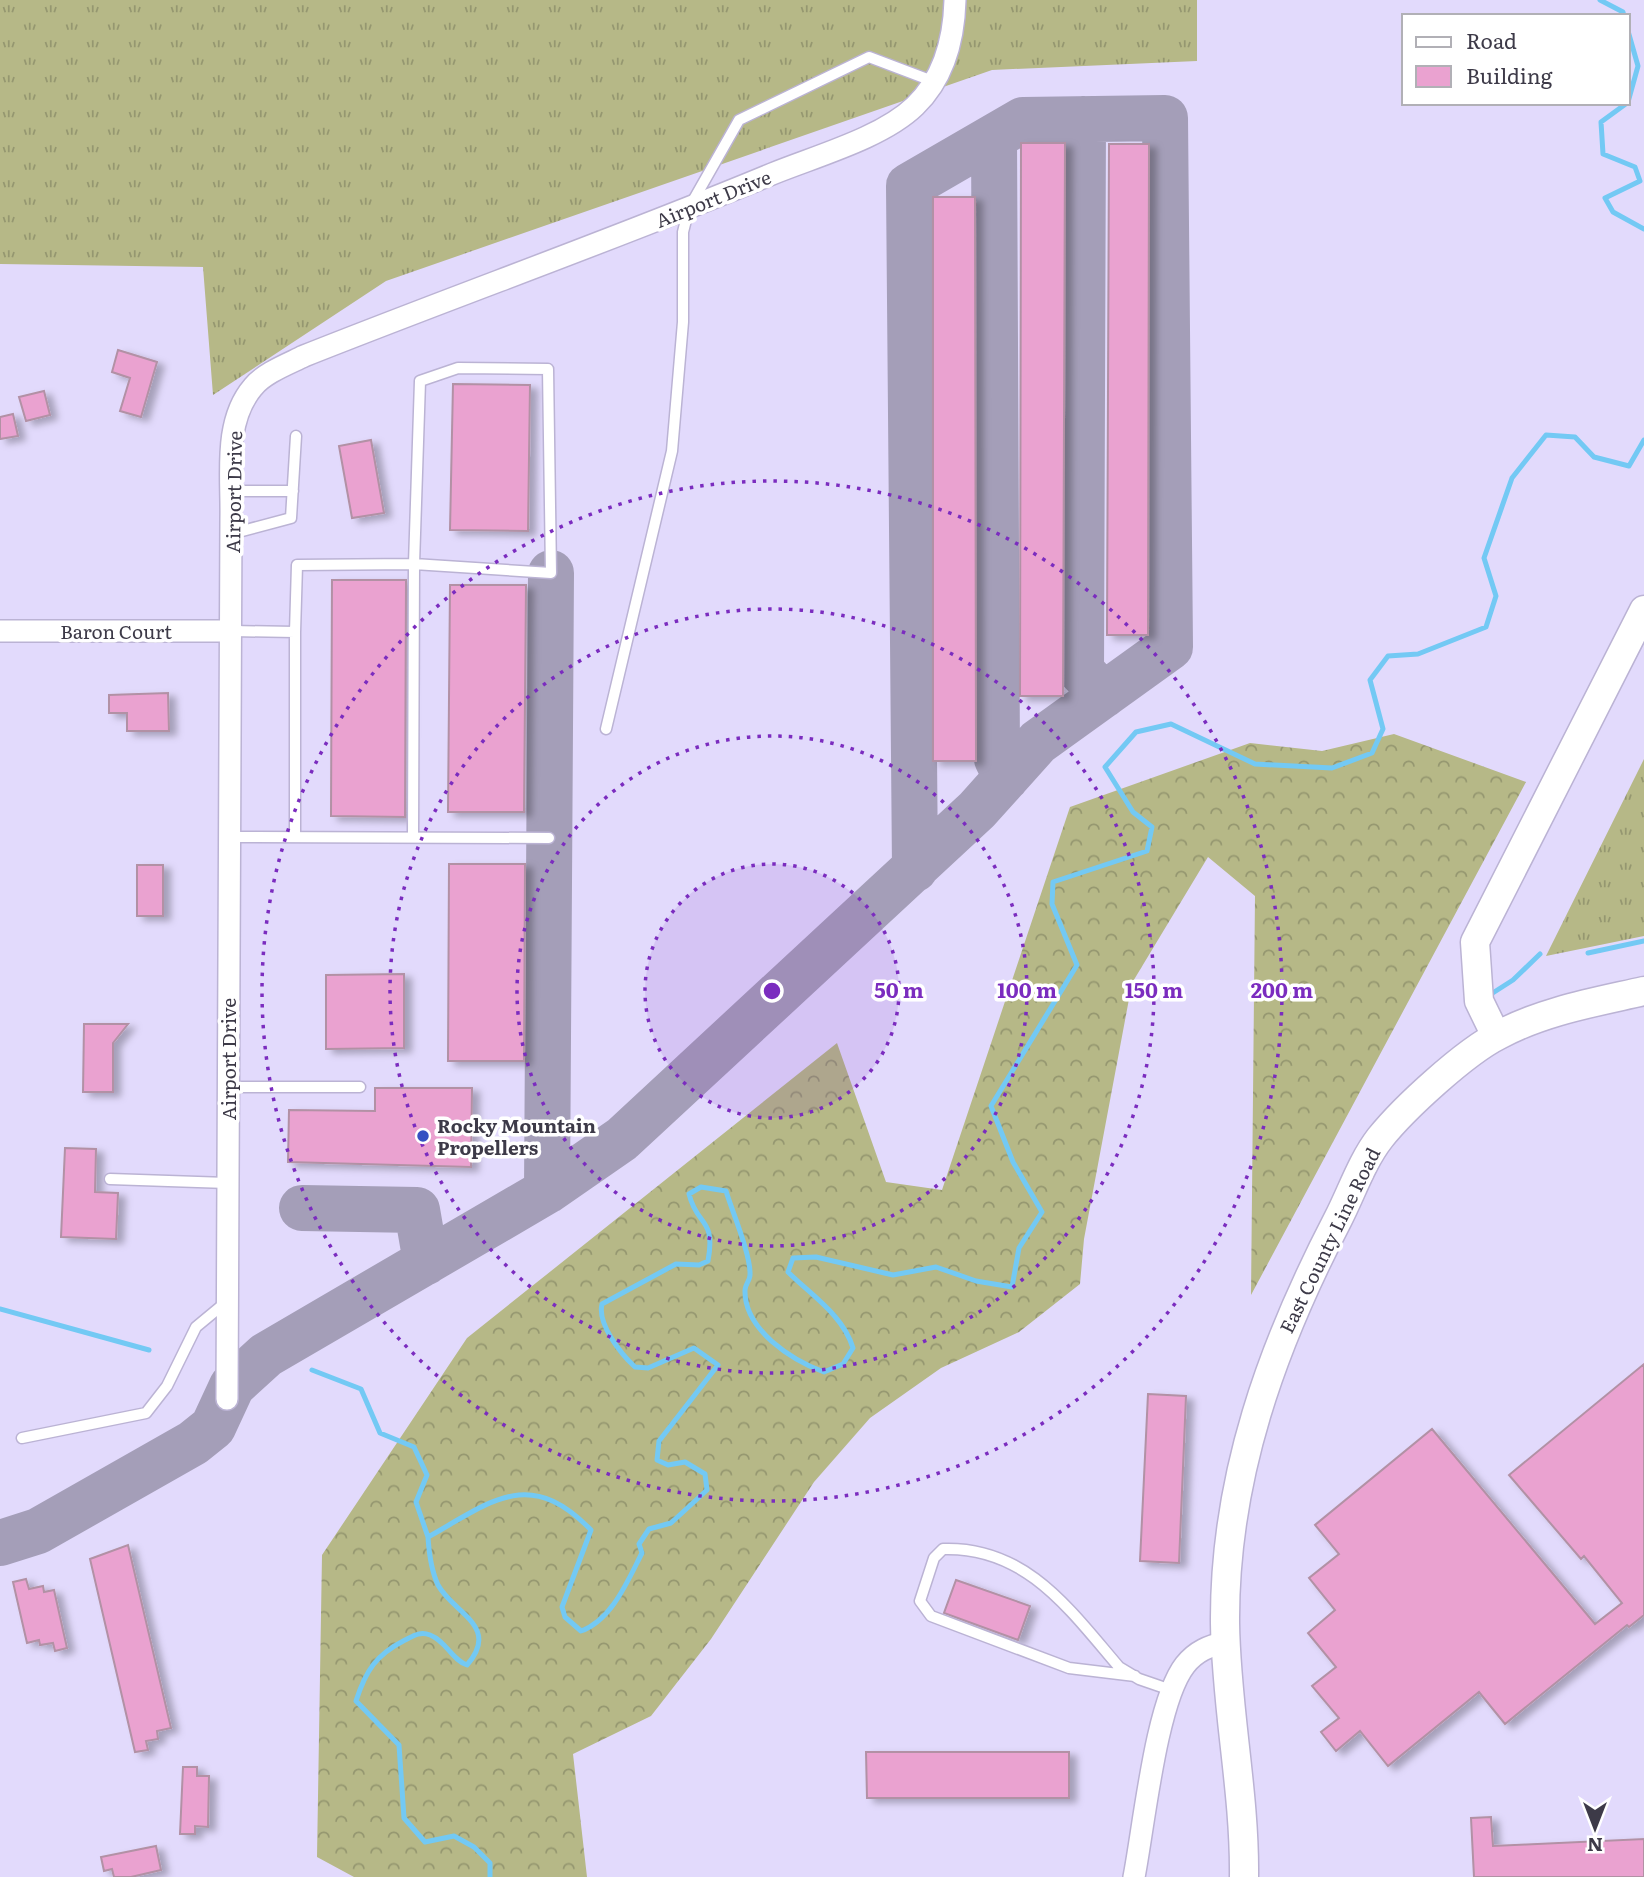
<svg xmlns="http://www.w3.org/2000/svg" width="1644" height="1877" font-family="Literata,serif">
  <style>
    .grass { fill: url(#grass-tufts) }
    .forest { fill: url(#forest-crowns) }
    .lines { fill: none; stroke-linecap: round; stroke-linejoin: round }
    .stream { stroke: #73c9f4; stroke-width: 5 }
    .taxiway { stroke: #a49eb8; stroke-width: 46 }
    .building { fill: #eaa2d0; stroke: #b291a5; stroke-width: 2; filter: url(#shadow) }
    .lane-casing { stroke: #bbb3d4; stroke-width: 13 }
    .street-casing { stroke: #bbb3d4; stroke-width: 24 }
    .secondary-casing { stroke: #bbb3d4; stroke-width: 31 }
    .lane { stroke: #fff; stroke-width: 10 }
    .street { stroke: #fff; stroke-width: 21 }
    .secondary { stroke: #fff; stroke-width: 28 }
    .ring { fill: none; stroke: #7b2cbf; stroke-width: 3.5; stroke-dasharray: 3.5 7 }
    .poi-dot { fill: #3450c2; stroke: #fff; stroke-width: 2.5 }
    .labels { text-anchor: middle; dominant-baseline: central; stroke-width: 7; stroke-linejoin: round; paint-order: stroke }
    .street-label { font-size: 19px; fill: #3d3a48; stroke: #fff }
    .poi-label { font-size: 19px; font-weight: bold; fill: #3d3a48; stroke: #fff; text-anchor: start }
    .centre { fill: #7b2cbf; stroke: #fff; stroke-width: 3.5 }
    .ring-label { font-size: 21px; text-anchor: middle; font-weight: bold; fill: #7b2cbf; stroke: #fff; stroke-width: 7; stroke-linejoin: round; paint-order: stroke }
  </style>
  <defs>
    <pattern id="grass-tufts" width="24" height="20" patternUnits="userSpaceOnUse" patternTransform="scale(1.75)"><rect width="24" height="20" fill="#b6b887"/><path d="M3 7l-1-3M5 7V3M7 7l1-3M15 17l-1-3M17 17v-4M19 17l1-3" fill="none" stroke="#959770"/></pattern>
    <pattern id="forest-crowns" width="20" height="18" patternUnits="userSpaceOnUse" patternTransform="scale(1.75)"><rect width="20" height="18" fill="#b6b887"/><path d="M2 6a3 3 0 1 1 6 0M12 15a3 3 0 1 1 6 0" fill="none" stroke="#959770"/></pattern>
    <filter id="shadow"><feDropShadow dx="7" dy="4" stdDeviation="3.5" flood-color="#0004"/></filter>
  </defs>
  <rect width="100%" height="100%" fill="#e2dafc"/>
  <path class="grass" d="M0,0H1197V61L992,70L386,281L213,395L203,267L0,264Z
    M1644,759V936L1546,956Z"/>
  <path class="forest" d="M1394,734L1526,782L1251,1295L1255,896L1208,857L1132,983L1084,1239L1080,1284L1019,1332L941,1368L870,1418L814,1482L711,1639L651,1716L573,1754L587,1877H354L317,1857L322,1555L467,1338L837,1043L886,1182L942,1190L1070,807L1250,743L1322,751Z"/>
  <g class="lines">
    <path class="stream" d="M1600,0L1623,12L1624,16
      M1628,31L1638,66L1628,102
      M1627,103L1601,122L1603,154L1635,167L1640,181L1605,198L1613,212L1644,229
      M1588,953L1644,941
      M1488,996L1513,980L1540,954
      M0,1309L149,1350
      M312,1370L361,1389L380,1433L414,1447L427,1475L416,1502L428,1537
      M490,1877V1863L474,1847L454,1836L425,1842L404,1818L399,1745L356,1701C366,1670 376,1655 405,1640C413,1636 420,1631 430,1635C446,1641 452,1660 467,1665C501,1626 453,1613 438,1585C431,1570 429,1553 428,1537C491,1502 529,1466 591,1530L562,1607L565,1617L581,1631C612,1620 628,1580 642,1553L639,1544L649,1529L671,1523L707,1490L705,1474L685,1462L668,1465L657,1460L659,1441L718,1365L694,1348L648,1368L635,1367C621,1354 597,1324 602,1304L676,1264L699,1265L708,1261C716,1217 697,1227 689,1194L701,1187L726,1191C732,1211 751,1255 750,1275C750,1280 745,1285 745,1290C744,1330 792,1360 824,1372L843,1364L853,1348C843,1315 812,1296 788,1272L793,1258L816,1257L893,1275L936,1267L976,1281L1012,1287L1019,1248L1042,1212L1013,1162L991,1106L1077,965L1052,904L1053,882L1147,851L1152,827L1133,812L1105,767L1136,732L1171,724L1255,764L1332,768L1372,753L1383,729L1370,680L1388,656L1418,654L1486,627L1496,596L1484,558L1512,478L1546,435L1575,437L1594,457L1629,466L1644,440"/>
    <path class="taxiway" d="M1083,119L1081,671L1104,695
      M994,137L997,759L1006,778
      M547,1191L551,573
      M302,1208L417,1210L426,1262
      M0,1543L38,1531L193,1443L213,1427L232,1386L266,1355L547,1191L622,1139L977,810L1038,742L1170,647L1165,118L1023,120L909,186L915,869"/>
  </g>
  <path class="building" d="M1021,143H1065L1063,696H1020Z
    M1109,144H1149L1148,635H1107Z
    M933,197H975L976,761H933Z
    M118,350L157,362L141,417L120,411L130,378L112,372Z
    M453,384L530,385L528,531L450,530Z
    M44,391L50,415L26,421L19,397Z
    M13,414L18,436L0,439V417Z
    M371,440L384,513L352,518L339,446Z
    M332,580H406L405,817L331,816Z
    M450,585H526L524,812H448Z
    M168,693L169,731H127V713H109V695Z
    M449,864H525L524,1061H448Z
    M137,865H163V916H137Z
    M404,974V1048L326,1049V975Z
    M84,1024H128L113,1043V1092H83Z
    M375,1088H472L471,1167L288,1162L289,1110L375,1111Z
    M65,1148L96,1149L95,1192L118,1193L116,1239L61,1237Z
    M1644,1364V1615L1629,1627L1627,1625L1505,1724L1479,1692L1388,1766L1360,1731L1336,1751L1321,1732L1339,1718L1312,1686L1336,1667L1308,1633L1335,1610L1309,1578L1339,1554L1315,1525L1432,1429L1595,1624L1622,1603L1584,1556L1581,1559L1509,1475Z
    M1148,1394L1186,1396L1179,1563L1140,1561Z
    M128,1545L171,1728L157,1731L158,1739L146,1741L148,1750L135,1752L90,1559Z
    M26,1579L29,1589L43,1586L44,1592L54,1590L67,1648L55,1651L53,1643L40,1645L39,1640L27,1643L13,1582Z
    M956,1580L1030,1606L1018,1640L944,1613Z
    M866,1752H1069V1798H867Z
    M183,1767H197V1776H209L208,1827L195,1826V1834H180Z
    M1491,1817L1493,1846L1644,1839V1877H1474L1471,1818Z
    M156,1846L161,1870L131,1877H114L112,1869L104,1871L101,1857Z"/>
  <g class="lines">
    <defs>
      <path id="lane" d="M232,491H293
        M231,534L291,518L296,436
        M232,631L295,632L297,565L414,564L420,381L458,368L548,369L551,573L414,564L413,837
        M606,729L672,451L683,322V232L689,208L739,120L869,57L935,82
        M230,837L549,838
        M295,837V632
        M227,1087H360
        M110,1179L227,1183
        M22,1438L146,1413L167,1386L196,1327L225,1303
        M1135,1676L1069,1668L931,1616L920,1601L934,1558L943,1549C1026,1546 1070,1610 1119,1667L1139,1679L1171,1690"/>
      <path id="street" d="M0,631H232
        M227,1399L231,518C232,476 223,422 253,387C264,373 288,364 304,356C460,294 618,238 772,174C816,156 882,138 915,106C944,78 954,39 955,0
        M1134,1877C1144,1826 1156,1702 1185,1665C1196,1651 1209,1646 1226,1642"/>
      <path id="secondary" d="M1496,1036L1479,1001L1475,942L1644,610
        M1244,1877C1245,1792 1226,1708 1225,1623C1224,1478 1272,1346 1338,1219C1351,1194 1362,1161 1380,1138C1404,1108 1465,1052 1499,1035C1543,1011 1596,1002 1644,991"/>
    </defs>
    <use href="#lane" class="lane-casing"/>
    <use href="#street" class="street-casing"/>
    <use href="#secondary" class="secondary-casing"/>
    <use href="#lane" class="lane"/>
    <use href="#street" class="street"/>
    <use href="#secondary" class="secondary"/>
  </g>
  <circle cx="772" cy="991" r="127" fill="#7b2cbf" fill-opacity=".12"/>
  <g class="ring">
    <circle cx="772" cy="991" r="127"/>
    <circle cx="772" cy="991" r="255"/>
    <circle cx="772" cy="991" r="382"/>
    <circle cx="772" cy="991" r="510"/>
  </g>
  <circle class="poi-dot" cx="423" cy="1136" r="7"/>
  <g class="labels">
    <g class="street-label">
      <text transform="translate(713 198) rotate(-22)">Airport Drive</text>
      <text transform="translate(233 492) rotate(-89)">Airport Drive</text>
      <text x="116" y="631">Baron Court</text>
      <text transform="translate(228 1059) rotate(-90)">Airport Drive</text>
      <text transform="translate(1329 1240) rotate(-64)">East County Line Road</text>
    </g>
    <g class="poi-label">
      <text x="437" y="1125">Rocky Mountain<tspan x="437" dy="22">Propellers</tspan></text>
    </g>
  </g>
  <circle cx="772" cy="991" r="10" class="centre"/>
  <g class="ring-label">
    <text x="899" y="998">50 m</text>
    <text x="1027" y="998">100 m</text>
    <text x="1154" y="998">150 m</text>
    <text x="1282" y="998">200 m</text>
  </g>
  <rect x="1402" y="14" width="228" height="91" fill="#ffffff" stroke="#b1b0b6" stroke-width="2"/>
  <rect x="1416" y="37" width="35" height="10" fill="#ffffff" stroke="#b1b0b6" stroke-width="2"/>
  <text x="1466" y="49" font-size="21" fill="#3d3a48">Road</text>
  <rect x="1416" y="66" width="35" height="21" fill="#eaa2d0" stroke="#b1b0b6" stroke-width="2"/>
  <text x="1466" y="84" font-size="21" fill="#3d3a48">Building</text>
  <g transform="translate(1595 1828) rotate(180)" stroke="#ffffff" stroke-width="5" paint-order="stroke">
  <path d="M0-5L12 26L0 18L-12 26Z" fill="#3d3a48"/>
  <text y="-10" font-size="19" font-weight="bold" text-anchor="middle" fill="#3d3a48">N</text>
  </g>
</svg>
